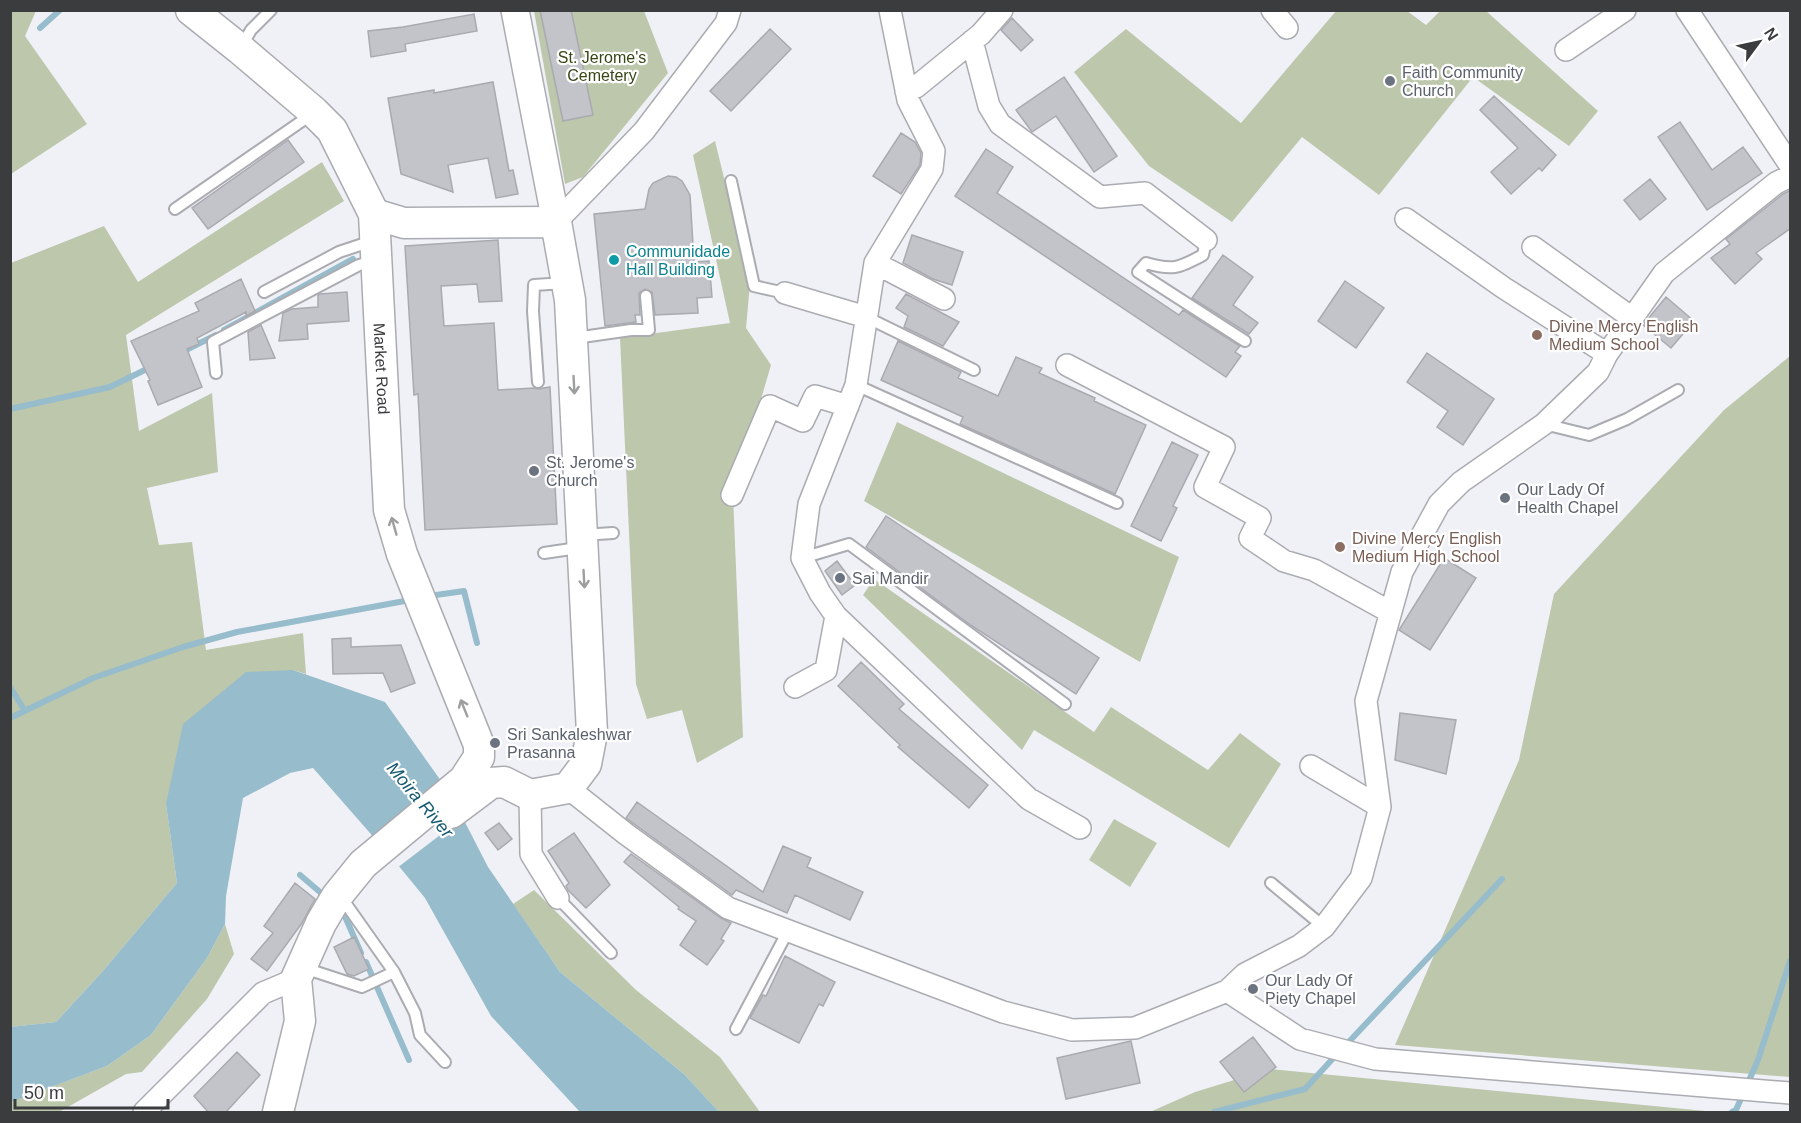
<svg xmlns="http://www.w3.org/2000/svg" width="1801" height="1123" font-family="Helvetica,sans-serif">
  <style>
    .green { fill: #bdc7ac }
    .water { fill: #97bccb }
    .pier { fill: #f0f1f7 }
    .lines { fill: none; stroke-linecap: round; stroke-linejoin: round }
    .stream { stroke: #97bccb; stroke-width: 6 }
    .building { fill: #c3c4ca; stroke: #a9aab0; stroke-width: 1.5 }
    .service-casing { stroke: #abacb1; stroke-width: 14 }
    .minor-casing { stroke: #abacb1; stroke-width: 24 }
    .tertiary-casing { stroke: #abacb1; stroke-width: 30 }
    .secondary-casing { stroke: #abacb1; stroke-width: 33 }
    .service { stroke: #fff; stroke-width: 10 }
    .minor { stroke: #fff; stroke-width: 21 }
    .tertiary { stroke: #fff; stroke-width: 27 }
    .secondary { stroke: #fff; stroke-width: 30 }
    .oneway { stroke: #9d9e9e }
    .worship-dot { fill: #6b7280; stroke: #fff; stroke-width: 2 }
    .culture-dot { fill: #0f9aa8; stroke: #fff; stroke-width: 2 }
    .education-dot { fill: #8d6e63; stroke: #fff; stroke-width: 2 }
    .labels { text-anchor: middle; dominant-baseline: central; stroke-width: 4.5; stroke-linejoin: round; paint-order: stroke }
    .park-label { font-size: 16px; fill: #374615; stroke: #fff }
    .worship-label { font-size: 16px; fill: #5b616d; stroke: #fff; text-anchor: start }
    .culture-label { font-size: 16px; fill: #0d838f; stroke: #fff; text-anchor: start }
    .education-label { font-size: 16px; fill: #785e54; stroke: #fff; text-anchor: start }
    .street-label { font-size: 16px; fill: #3b3c3e; stroke: #fff }
    .water-label { font-size: 18px; font-style: italic; fill: #145a71; stroke: #fff }
  </style>
  <rect width="100%" height="100%" fill="#f0f1f7"/>
  <path class="green" d="M11,10L36,11L25,36L87,124L11,174Z
    M534,11H644L668,73L583,177L565,184Z
    M1336,11H1407L1426,25L1440,11H1486L1598,111L1569,146L1473,77L1379,195L1302,137L1232,222L1149,166L1074,72L1126,29L1241,123Z
    M715,141L750,284L746,328L771,365L733,495L743,737L697,763L682,710L647,719L636,684L620,338L730,323L693,155Z
    M322,162L344,201L126,335L139,431L212,393L218,472L147,488L159,545L192,542L206,650L303,633L306,674L293,670L166,804L177,883L102,972L56,1022L11,1027V263L104,226L138,282Z
    M1790,356V1077L1395,1045L1519,760L1554,594L1724,410Z
    M897,422L1179,557L1140,662L864,501Z
    M874,579L1094,732L1111,707L1208,770L1240,733L1281,764L1229,848L1034,730L1022,750L863,595Z
    M1114,819L1157,843L1130,887L1089,860Z
    M534,890L636,990L720,1057L760,1112H719L685,1075L560,972L513,904Z
    M225,924L234,954L207,999L142,1072L126,1074L59,1112H11L10,1102L107,1066L151,1035L207,958Z
    M1270,1069L1716,1112H1150L1195,1092Z"/>
  <path class="water" d="M293,670L385,702L451,795L488,867L560,972L685,1075L719,1112H580L491,1016L425,898L398,865L313,768L290,773L243,798L226,896L225,924L207,958L151,1035L107,1066L11,1102L10,1027L56,1022L102,972L177,883L166,804L183,724L246,672Z"/>
  <path class="pier" d="M447,786L465,816L397,868L375,843Z"/>
  <g class="lines">
    <path class="stream" d="M40,28L60,10
      M224,330L353,259
      M182,352L216,335
      M10,409L110,387L151,367
      M429,596L464,591L477,643
      M10,687L25,711
      M10,718L93,678L183,647L237,632L410,600
      M300,875L327,898
      M339,909L343,912L361,953
      M366,962L409,1060
      M1344,1047L1502,879
      M1747,1085L1758,1060L1790,961
      M1214,1112L1305,1089L1337,1054
      M1732,1112L1736,1110L1743,1094"/>
  </g>
  <path class="building" d="M540,10H571L593,115L563,121Z
    M474,14L477,31L405,44L406,51L371,57L368,31L403,27Z
    M1012,18L1033,40L1021,51L1001,30Z
    M770,29L791,49L731,111L710,91Z
    M1064,77L1117,156L1094,172L1056,116L1032,132L1016,110Z
    M493,82L509,171L513,170L518,194L496,198L488,158L448,165L453,192L401,174L388,98L434,90V93Z
    M1494,96L1556,155L1542,171L1539,168L1511,194L1491,172L1518,148L1480,110Z
    M1680,122L1712,170L1743,147L1762,173L1707,210L1658,137Z
    M901,133L915,142L921,153L920,165L901,194L873,176Z
    M288,140L304,162L208,229L192,208Z
    M986,149L1013,167L997,193L1179,315L1183,310L1240,346L1235,352L1241,356L1226,377L955,196Z
    M668,176L676,177L682,181L690,195L694,262L709,261L712,297L697,298L698,313L655,315L652,292L645,289L639,293L640,315H635L636,322L605,326L594,214L645,209L649,189L653,183Z
    M1650,179L1666,199L1640,220L1624,200Z
    M1791,190V228L1756,253L1762,259L1735,284L1711,258L1730,244L1726,239L1783,194Z
    M912,235L963,252L952,285L933,279L903,263Z
    M498,240L502,301L479,302L477,284L441,286L444,326L494,323L498,390L534,388L538,389L550,387L557,524L425,530L418,394L414,395L405,246Z
    M1223,255L1253,277L1233,305L1258,323L1249,334L1192,298Z
    M241,279L255,311L246,316V312L197,338L199,344L187,349L202,387L158,405L148,381L150,380L131,341L199,311L195,303Z
    M1345,281L1384,308L1356,348L1318,321Z
    M347,292L349,321L307,324L308,339L279,341L283,313L292,309L318,307V295L320,294Z
    M906,294L959,322L943,346L904,327L908,316L896,308Z
    M1666,297L1694,321L1671,348L1643,325Z
    M261,325L275,358L250,360L248,332Z
    M898,341L961,372L958,378L998,396L1016,357L1042,368L1039,373L1095,398L1094,401L1146,425L1115,494L960,424L963,417L881,380Z
    M1427,353L1494,399L1463,445L1437,427L1448,411L1407,382Z
    M1172,442L1198,455L1173,506L1177,508L1161,541L1131,526Z
    M886,516L1099,658L1076,694L969,624L866,547Z
    M1444,558L1476,578L1430,650L1399,630Z
    M837,561L855,585L842,595L825,571Z
    M351,638V647L401,645L415,683L391,692L383,673L333,674L332,639Z
    M861,662L904,704L899,709L988,785L969,808L898,747L900,745L838,686Z
    M1400,713L1456,720L1446,774L1395,760Z
    M637,802L763,892L783,846L811,858L807,867L863,892L850,920L795,895L787,913L736,890L732,895L626,818Z
    M499,823L512,839L498,850L485,833Z
    M574,833L610,885L586,908L568,890L566,886L569,883L548,851Z
    M631,854L721,918L731,923L721,939L724,941L707,965L680,945L696,921L678,909L679,907L624,862Z
    M295,883L315,899L302,923L267,971L251,959L273,933L264,926Z
    M354,937L369,969L354,976L347,974L334,947Z
    M785,956L835,982L823,1006L819,1004L799,1043L750,1018L763,995L766,996Z
    M1253,1037L1276,1067L1244,1092L1220,1062Z
    M1131,1041L1140,1083L1066,1099L1057,1058Z
    M237,1052L260,1075L225,1113H209L194,1096Z"/>
  <g class="lines">
    <defs>
      <path id="service" d="M241,47L251,30L271,10
        M731,181L754,286L785,293
        M175,209L312,114
        M1206,240L1203,255C1179,268 1173,271 1146,263L1138,272L1245,341
        M264,292L339,252L372,241
        M866,317L974,370
        M575,338L631,330H649L646,296
        M216,373L213,342L359,265L373,261
        M538,382L533,311L534,285L565,283
        M856,385L1117,503
        M1544,424L1589,435L1627,419L1678,390
        M544,553L571,549L582,535L613,533
        M802,558L849,544L1065,704
        M1271,883L1324,927
        M558,898L611,953
        M346,904L394,972L415,1013L420,1035L445,1062
        M304,968L362,987L394,972
        M736,1029L788,931"/>
      <path id="minor" d="M890,10L908,100L934,151L932,169L875,263L856,385L809,504L802,558L820,593L836,616L1029,799L1080,828
        M1272,10L1287,28
        M1687,10L1790,165
        M972,41L989,106L1000,124L1100,197L1145,193L1206,240
        M1566,50L1625,10
        M906,91L916,87L981,34L1002,10
        M1406,219L1504,288L1607,354
        M556,222L644,131L726,23L730,10
        M1533,247L1632,318
        M875,263L944,299
        M785,293L866,317
        M1067,365L1224,447L1205,487L1260,518L1250,538L1284,561L1314,570L1390,612
        M732,495L770,406L803,421L815,396L848,406
        M795,687L826,670L836,616
        M1311,766L1380,807
        M568,788L626,834L728,908L1003,1012L1072,1030L1135,1028L1227,991L1245,974L1299,946L1324,927L1361,878L1380,807L1366,701L1402,572L1439,504L1461,482L1544,424L1598,372L1607,354L1664,273L1776,183L1790,176
        M530,795L531,854L558,898
        M1227,991L1300,1039L1375,1059L1790,1093
        M144,1112L263,993L296,979"/>
      <path id="tertiary" d="M515,10L556,222"/>
      <g id="secondary">
        <path id="s1" d="M191,10L240,49L314,112L332,130L374,214L389,510L402,554L479,745V757L464,780L363,864L337,896L321,923L296,979L300,1021L278,1112"/>
        <path d="M374,214L404,223L556,222L570,300L592,733L586,764L568,788L530,795L504,782L491,783L451,813"/>
      </g>
    </defs>
    <use href="#service" class="service-casing"/>
    <use href="#minor" class="minor-casing"/>
    <use href="#tertiary" class="tertiary-casing"/>
    <use href="#secondary" class="secondary-casing"/>
    <use href="#service" class="service"/>
    <use href="#minor" class="minor"/>
    <use href="#tertiary" class="tertiary"/>
    <use href="#secondary" class="secondary"/>
  </g>
  <defs><path id="oneway-shaft" d="M-6 0H5M1.5-3L5.5 0L1.5 3" fill="none" stroke-width="1.6" stroke-linecap="round" stroke-linejoin="round" transform="scale(1.5)"/></defs>
  <g class="oneway">
    <use href="#oneway-shaft" transform="translate(574 385) rotate(87)"/>
    <use href="#oneway-shaft" transform="translate(394 526) rotate(-106)"/>
    <use href="#oneway-shaft" transform="translate(584 579) rotate(87)"/>
    <use href="#oneway-shaft" transform="translate(464 708) rotate(-112)"/>
  </g>
  <g class="worship-dot">
    <circle cx="1390" cy="81" r="6"/>
    <circle cx="534" cy="471" r="6"/>
    <circle cx="1505" cy="498" r="6"/>
    <circle cx="840" cy="578" r="6"/>
    <circle cx="495" cy="743" r="6"/>
    <circle cx="1253" cy="989" r="6"/>
  </g>
  <circle class="culture-dot" cx="614" cy="260" r="6"/>
  <g class="education-dot">
    <circle cx="1537" cy="335" r="6"/>
    <circle cx="1340" cy="547" r="6"/>
  </g>
  <g class="labels">
    <g class="park-label">
      <text x="602" y="57">St. Jerome's<tspan x="602" dy="18">Cemetery</tspan></text>
    </g>
    <g class="worship-label">
      <text x="1402" y="72">Faith Community<tspan x="1402" dy="18">Church</tspan></text>
      <text x="546" y="462">St. Jerome's<tspan x="546" dy="18">Church</tspan></text>
      <text x="1517" y="489">Our Lady Of<tspan x="1517" dy="18">Health Chapel</tspan></text>
      <text x="852" y="578">Sai Mandir</text>
      <text x="507" y="734">Sri Sankaleshwar<tspan x="507" dy="18">Prasanna</tspan></text>
      <text x="1265" y="980">Our Lady Of<tspan x="1265" dy="18">Piety Chapel</tspan></text>
    </g>
    <g class="culture-label">
      <text x="626" y="251">Communidade<tspan x="626" dy="18">Hall Building</tspan></text>
    </g>
    <g class="education-label">
      <text x="1549" y="326">Divine Mercy English<tspan x="1549" dy="18">Medium School</tspan></text>
      <text x="1352" y="538">Divine Mercy English<tspan x="1352" dy="18">Medium High School</tspan></text>
    </g>
    <g class="street-label">
      <text stroke="none"><textPath href="#s1" startOffset="434">Market Road</textPath></text>
    </g>
    <g class="water-label">
      <text transform="translate(420 800) rotate(50)">Moira River</text>
    </g>
  </g>
  <rect width="1801" height="1123" fill="none" stroke="#3b3c3e" stroke-width="24"/>
  <g transform="translate(1759 42) rotate(57)" stroke="#ffffff" stroke-width="4.5" paint-order="stroke">
  <path d="M0-4.5L10 22L0 15L-10 22Z" fill="#3b3c3e"/>
  <text y="-9" font-size="16" font-weight="bold" text-anchor="middle" fill="#3b3c3e">N</text>
  </g>
  <path d="M15 1099v9h153v-9" fill="none" stroke="#3b3c3e" stroke-width="3"/>
  <text x="24" y="1099" font-size="18" fill="#3b3c3e" stroke="#ffffff" stroke-width="4.5" paint-order="stroke">50 m</text>
</svg>
